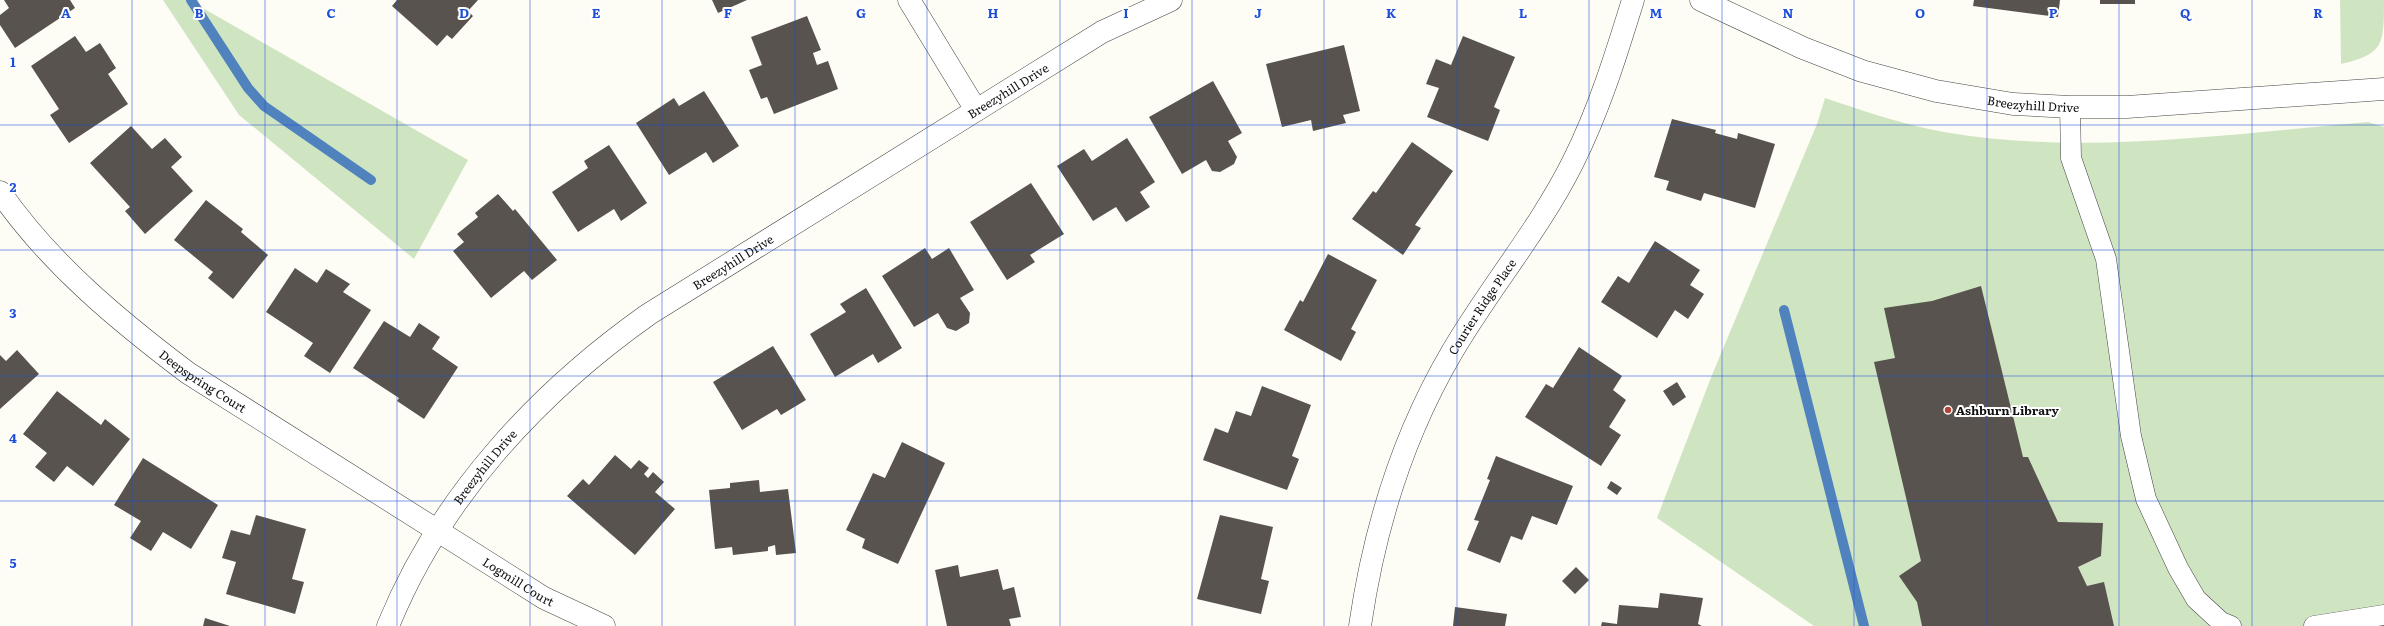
<svg xmlns="http://www.w3.org/2000/svg" width="2384" height="626" font-family="Literata,serif">
  <style>
    .green { fill: #cfe5c2 }
    .lines { fill: none; stroke-linecap: round; stroke-linejoin: round }
    .stream { stroke: #5082bd; stroke-width: 10 }
    .building { fill: #58534e }
    .service-casing { stroke: #434343; stroke-width: 21 }
    .minor-casing { stroke: #434343; stroke-width: 23 }
    .service { stroke: #fff; stroke-width: 20 }
    .minor { stroke: #fff; stroke-width: 22 }
    .grid { fill: none; stroke: #1d4ed8; stroke-width: 1; stroke-opacity: 0.55 }
    .poi-dot { fill: #b04439; stroke: #fff; stroke-width: 1.5 }
    .labels { text-anchor: middle; dominant-baseline: central; stroke-width: 4; stroke-linejoin: round; paint-order: stroke }
    .street-label { font-size: 12px; fill: #101010; stroke: #fff }
    .poi-label { font-size: 12px; font-weight: bold; fill: #101010; stroke: #fff; text-anchor: start }
    .grid-label { font-size: 13px; text-anchor: middle; font-weight: bold; fill: #1d4ed8; stroke: #fff; stroke-width: 4; stroke-linejoin: round; paint-order: stroke }
  </style>
  <rect width="100%" height="100%" fill="#fefdf5"/>
  <path class="green" d="M163,0H194V3L468,160L414,259L239,115Z
    M2340,0H2384C2384,45 2384,54 2341,64Z
    M1825,98C1864,111 1904,125 1944,132C2084,156 2228,134 2368,122L2384,127V626H1814L1657,518L1712,375L1817,124Z"/>
  <g class="lines">
    <path class="stream" d="M191,0L248,88L264,106L371,180
      M1784,310L1864,626"/>
  </g>
  <path class="building" d="M4,0H70L75,8L15,48L0,25V15L9,8Z
    M397,0H478L468,11L473,16L452,39L447,35L437,46L392,6Z
    M712,0H747L718,13Z
    M1974,0H2060L2058,17L1973,6Z
    M2100,0H2135V4H2100Z
    M807,16L821,50L813,53L817,65L828,61L838,89L774,114L767,97L761,99L749,70L762,65L751,37Z
    M75,36L86,52L100,43L116,68L108,74L128,104L69,143L50,115L59,109L31,66Z
    M1463,36L1515,57L1494,107L1500,110L1488,141L1427,117L1439,88L1426,84L1436,59L1451,65Z
    M1344,45L1360,111L1343,115L1346,123L1313,131L1311,120L1282,127L1266,64Z
    M1213,81L1242,133L1228,141L1237,157L1234,164L1220,172L1212,171L1206,160L1182,174L1149,117Z
    M704,91L739,146L713,163L706,152L669,175L636,123L674,98L679,106Z
    M1672,119L1716,130L1715,133L1737,139L1738,133L1775,144L1755,208L1704,193L1701,201L1666,190L1669,181L1654,177Z
    M131,126L152,149L165,138L182,157L171,167L193,191L145,234L125,211L130,207L90,163Z
    M1127,138L1155,182L1140,192L1150,207L1126,222L1116,207L1093,221L1057,166L1084,149L1092,161Z
    M1412,142L1453,171L1415,225L1421,228L1403,255L1352,219L1373,191L1376,193Z
    M609,145L647,203L621,221L614,209L578,232L552,192L588,168L584,161Z
    M1031,183L1064,234L1030,255L1035,262L1007,280L970,222Z
    M498,194L513,211L515,209L557,260L532,280L524,271L491,298L453,251L464,242L457,234L478,217L475,213Z
    M206,200L243,229L241,232L268,255L233,299L208,278L213,272L174,240Z
    M1655,241L1700,270L1690,285L1704,294L1688,319L1675,310L1657,338L1601,302L1618,276L1629,283Z
    M925,248L932,259L949,248L974,290L960,298L970,313L969,323L956,331L947,328L938,313L914,327L882,276Z
    M1328,254L1377,280L1351,329L1356,332L1341,361L1284,330L1300,300L1303,302Z
    M295,268L317,283L326,269L350,284L343,292L371,310L330,373L304,356L313,343L266,312Z
    M1981,286L2023,457H2028L2058,522L2103,523L2101,556L2078,567L2087,586L2104,582L2114,626H1922L1917,602L1899,576L1921,561L1874,362L1895,358L1884,308L1932,301Z
    M866,288L902,348L878,363L873,354L835,377L810,334L846,312L840,304Z
    M384,321L410,337L419,323L440,337L432,349L458,367L424,419L397,401L399,398L353,368Z
    M773,346L806,400L781,415L777,409L742,430L713,382Z
    M1579,347L1622,376L1613,390L1626,400L1609,427L1621,435L1601,466L1525,417L1546,384L1553,388Z
    M17,350L39,374L0,409V355L6,361Z
    M1677,382L1686,397L1673,406L1663,391Z
    M1262,386L1311,405L1292,456L1299,459L1287,490L1203,460L1215,428L1228,433L1236,411L1251,416Z
    M57,391L101,425L105,419L130,439L93,486L67,466L54,482L35,467L47,453L23,434Z
    M902,442L945,463L898,564L862,548L865,539L846,530L873,473L885,478Z
    M615,455L631,469L639,460L649,468L644,474L648,478L653,472L664,482L655,492L675,509L635,555L567,496L583,479L589,485Z
    M1496,456L1573,486L1557,525L1532,516L1522,540L1511,536L1500,563L1467,550L1479,521L1474,520L1490,480L1487,479Z
    M143,458L218,505L191,549L163,532L151,551L130,538L141,521L114,505Z
    M759,480L760,492L788,489L796,553L776,555L775,545L768,547V551L733,555L732,547L715,549L709,490L730,488V483Z
    M1611,481L1622,488L1617,495L1607,488Z
    M256,515L306,529L292,579L304,582L295,614L226,594L236,562L222,558L231,530L250,535Z
    M1220,515L1273,527L1261,579L1269,581L1261,614L1197,599Z
    M958,565L960,577L998,569L1003,590L1014,587L1021,617L1009,619L1011,626H947L935,570Z
    M1576,567L1589,580L1575,594L1562,581Z
    M1660,593L1703,598L1698,624L1702,626H1601L1602,622L1617,624L1619,605L1658,608Z
    M1455,607L1507,614L1505,626H1453Z
    M205,618L230,626H203Z"/>
  <g class="lines">
    <defs>
      <path id="service" d="M2070,107L2071,158L2106,259L2131,436L2146,499L2178,568L2196,599L2221,622L2231,626
        M2314,626L2384,615"/>
      <g id="minor">
        <path d="M909,0L976,110"/>
        <path id="s1" d="M1701,0L1803,48L1862,71L1936,91L2013,104L2070,107H2127L2384,89"/>
        <path id="s2" d="M0,192C50,264 119,321 188,373L544,598L604,626"/>
        <path id="s3" d="M388,626C440,498 537,393 649,314L1102,32L1171,0"/>
        <path id="s4" d="M1360,626C1374,529 1402,437 1452,352C1490,287 1539,230 1573,162C1599,110 1616,55 1633,0"/>
      </g>
    </defs>
    <use href="#service" class="service-casing"/>
    <use href="#minor" class="minor-casing"/>
    <use href="#service" class="service"/>
    <use href="#minor" class="minor"/>
  </g>
  <path class="grid" d="M132,0V626M265,0V626M397,0V626M530,0V626M662,0V626M795,0V626M927,0V626M1060,0V626M1192,0V626M1324,0V626M1457,0V626M1589,0V626M1722,0V626M1854,0V626M1987,0V626M2119,0V626M2252,0V626M0,125H2384M0,250H2384M0,376H2384M0,501H2384"/>
  <circle class="poi-dot" cx="1948" cy="410" r="4"/>
  <g class="labels">
    <g class="street-label">
      <text stroke="none"><textPath href="#s3" startOffset="835">Breezyhill Drive</textPath></text>
      <text stroke="none"><textPath href="#s1" startOffset="351">Breezyhill Drive</textPath></text>
      <text stroke="none"><textPath href="#s3" startOffset="511">Breezyhill Drive</textPath></text>
      <text stroke="none"><textPath href="#s4" startOffset="345">Courier Ridge Place</textPath></text>
      <text stroke="none"><textPath href="#s2" startOffset="279">Deepspring Court</textPath></text>
      <text stroke="none"><textPath href="#s3" startOffset="187">Breezyhill Drive</textPath></text>
      <text stroke="none"><textPath href="#s2" startOffset="653">Logmill Court</textPath></text>
    </g>
    <g class="poi-label">
      <text x="1956" y="410">Ashburn Library</text>
    </g>
  </g>
  <g class="grid-label">
    <text x="66" y="18">A</text>
    <text x="199" y="18">B</text>
    <text x="331" y="18">C</text>
    <text x="464" y="18">D</text>
    <text x="596" y="18">E</text>
    <text x="728" y="18">F</text>
    <text x="861" y="18">G</text>
    <text x="993" y="18">H</text>
    <text x="1126" y="18">I</text>
    <text x="1258" y="18">J</text>
    <text x="1391" y="18">K</text>
    <text x="1523" y="18">L</text>
    <text x="1656" y="18">M</text>
    <text x="1788" y="18">N</text>
    <text x="1920" y="18">O</text>
    <text x="2053" y="18">P</text>
    <text x="2185" y="18">Q</text>
    <text x="2318" y="18">R</text>
    <text x="13" y="67">1</text>
    <text x="13" y="192">2</text>
    <text x="13" y="318">3</text>
    <text x="13" y="443">4</text>
    <text x="13" y="568">5</text>
  </g>
</svg>
